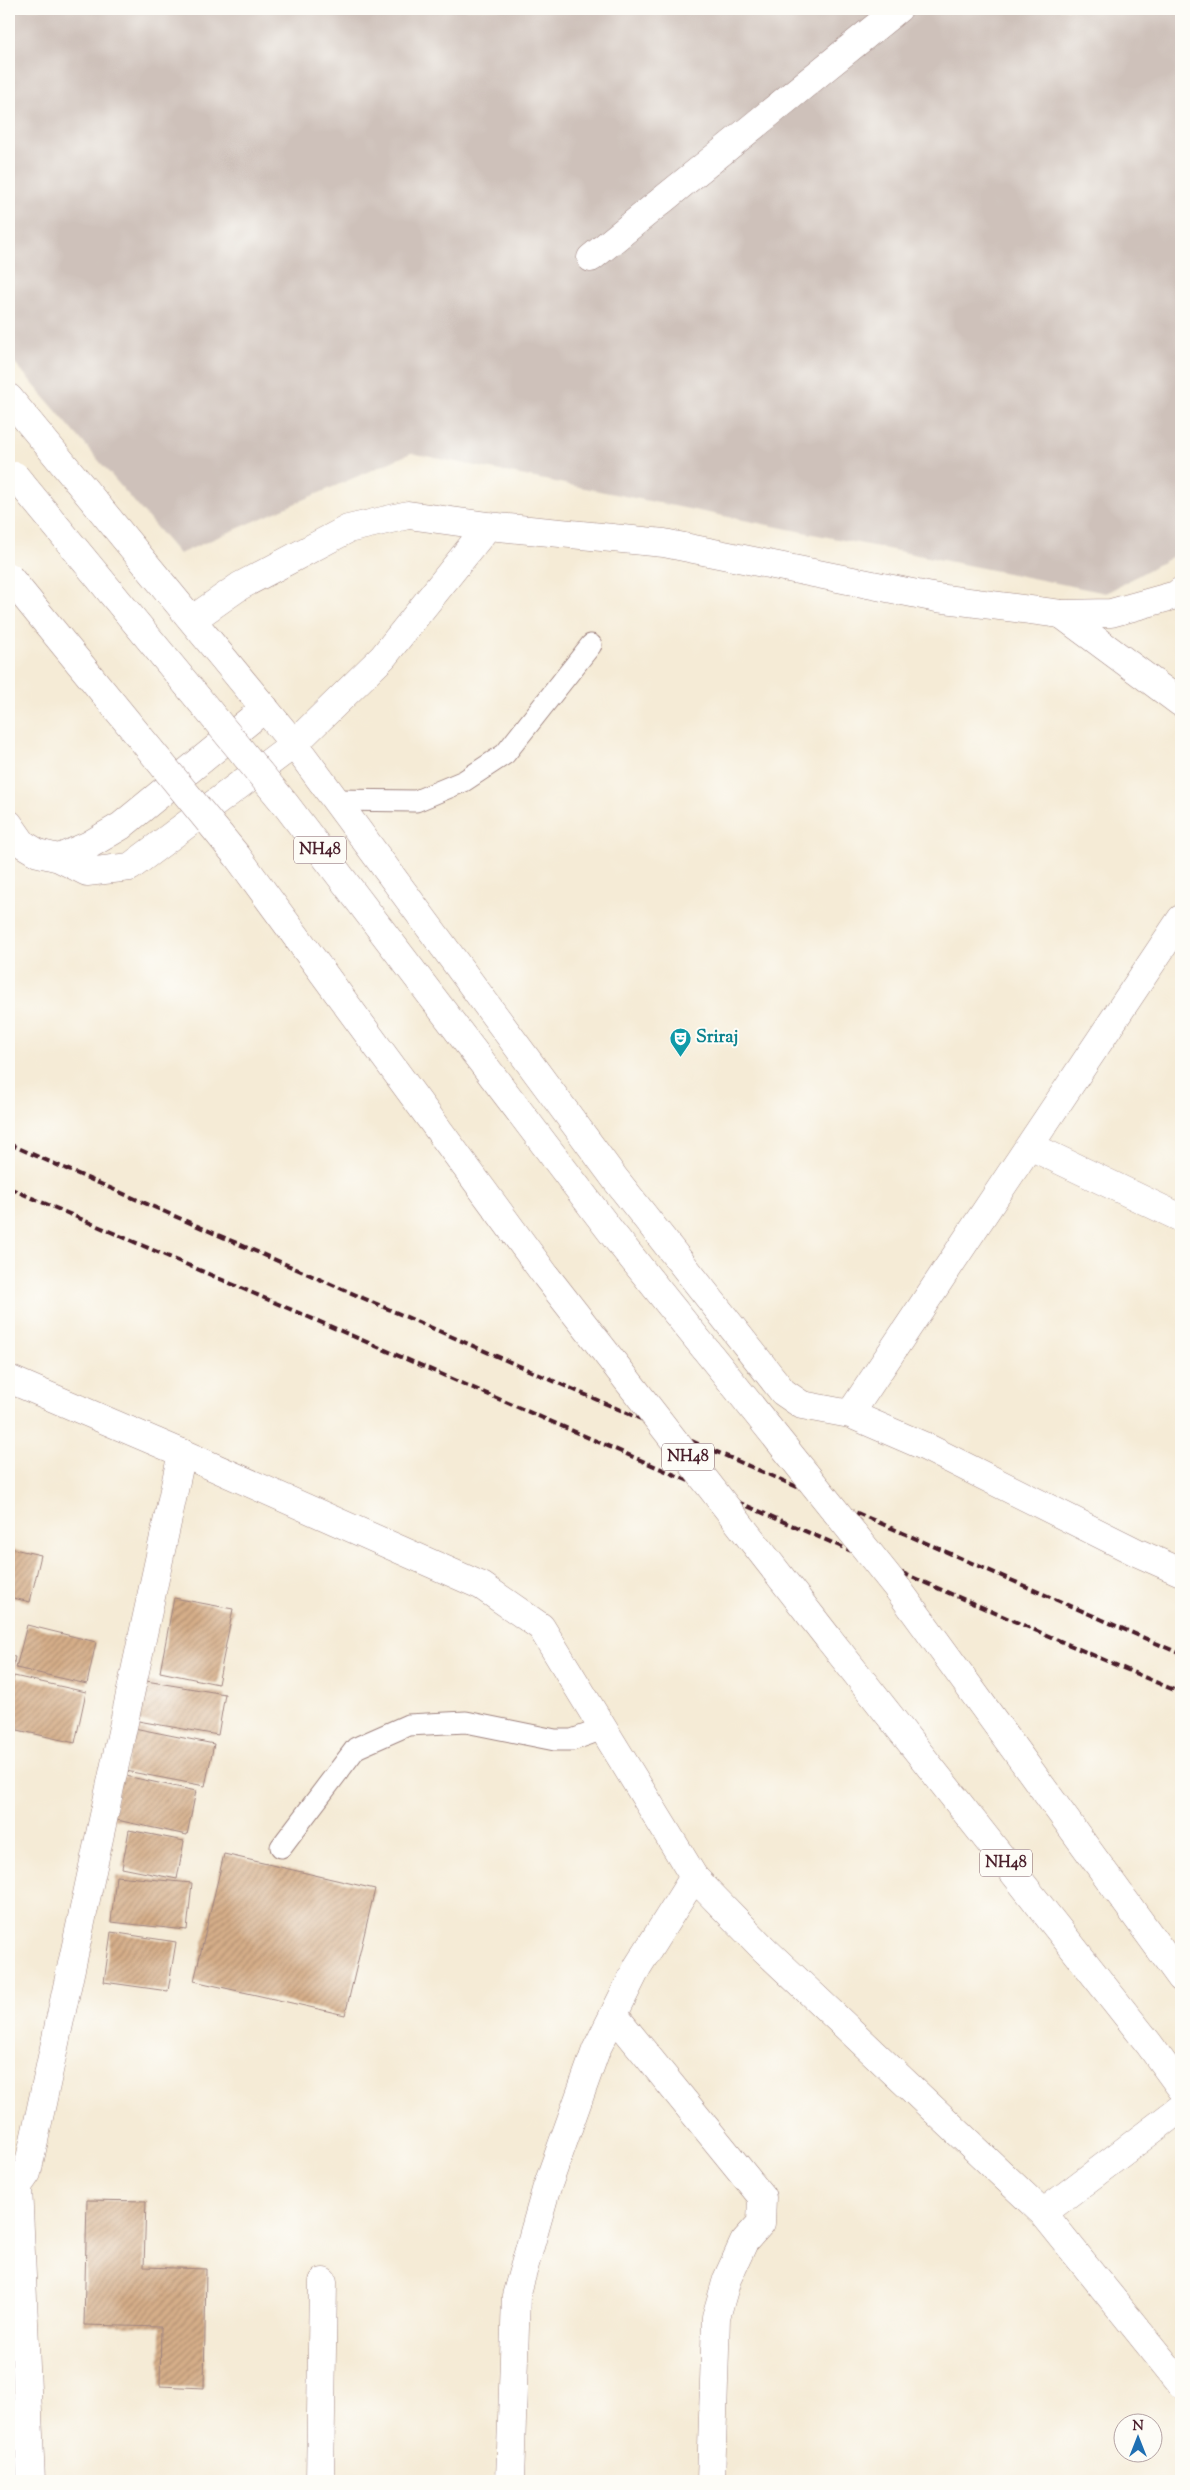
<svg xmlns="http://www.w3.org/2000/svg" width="1190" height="2490" font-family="'Sorts Mill Goudy',serif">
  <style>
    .industrial { fill: #cec1ba }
    .building { fill: url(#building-hatch) }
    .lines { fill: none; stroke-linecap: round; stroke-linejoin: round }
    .service-casing { stroke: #a08580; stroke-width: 23 }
    .minor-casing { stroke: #a08580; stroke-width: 29 }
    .tertiary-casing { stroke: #a08580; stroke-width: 29 }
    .trunk-casing { stroke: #a08580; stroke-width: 29 }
    .service { stroke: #fff; stroke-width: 21 }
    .minor { stroke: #fff; stroke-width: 28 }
    .tertiary { stroke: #fff; stroke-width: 28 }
    .trunk { stroke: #fff; stroke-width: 28 }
    .rail { stroke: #4a1f2b; stroke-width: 4; stroke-dasharray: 8 4; stroke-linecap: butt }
    .trunk-bridge-casing { stroke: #a08580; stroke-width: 29; stroke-linecap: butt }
    .trunk-bridge { stroke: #fff; stroke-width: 28 }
    .labels { text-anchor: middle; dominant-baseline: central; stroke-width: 4; stroke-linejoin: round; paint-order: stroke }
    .shield { fill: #fdfcf7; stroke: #806168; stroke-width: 1 }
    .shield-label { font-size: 16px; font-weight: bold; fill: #4a1f2b }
    .culture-label { font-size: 18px; font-weight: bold; fill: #0d838f; stroke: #fdfcf7; text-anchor: start }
  </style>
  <defs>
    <pattern id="building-hatch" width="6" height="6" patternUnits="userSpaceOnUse" patternTransform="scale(1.25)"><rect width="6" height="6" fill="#d5ae89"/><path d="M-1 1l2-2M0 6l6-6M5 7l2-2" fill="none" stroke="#af8d70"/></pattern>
  </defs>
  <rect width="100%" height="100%" fill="#fdfcf7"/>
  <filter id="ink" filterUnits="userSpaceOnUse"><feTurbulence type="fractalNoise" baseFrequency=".02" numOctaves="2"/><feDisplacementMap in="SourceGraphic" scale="10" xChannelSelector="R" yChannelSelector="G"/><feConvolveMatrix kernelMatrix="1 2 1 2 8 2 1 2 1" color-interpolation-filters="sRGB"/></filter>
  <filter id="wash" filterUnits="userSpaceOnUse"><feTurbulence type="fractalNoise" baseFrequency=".0096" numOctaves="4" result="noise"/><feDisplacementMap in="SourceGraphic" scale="20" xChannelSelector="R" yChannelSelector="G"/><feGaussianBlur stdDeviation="1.12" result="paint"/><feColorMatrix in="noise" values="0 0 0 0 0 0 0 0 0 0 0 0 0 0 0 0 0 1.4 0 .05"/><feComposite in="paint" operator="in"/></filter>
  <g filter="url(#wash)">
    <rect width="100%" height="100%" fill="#f5ebd6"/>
    <path class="industrial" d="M9,9H1181V552L1106,593L411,453L179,554L9,356Z"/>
    <g id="blocks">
      <path class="building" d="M9,1548L41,1555L30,1602L9,1597Z
        M174,1598L233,1609L218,1684L160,1672Z
        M27,1625L96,1642L87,1684L16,1668Z
        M9,1656L15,1657L10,1686H9Z
        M14,1676L86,1692L75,1743L9,1728V1700Z
        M146,1681L225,1694L218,1735L138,1721Z
        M134,1728L214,1744L205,1786L126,1771Z
        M121,1775L196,1791L187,1835L112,1819Z
        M129,1830L184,1841L177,1879L122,1868Z
        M224,1854L375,1889L345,2015L194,1981Z
        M116,1876L192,1883L187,1930L111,1922Z
        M111,1932L176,1942L168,1991L104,1982Z
        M87,2200L146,2201L144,2267L206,2269L204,2388L160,2386L161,2327L84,2325Z"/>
    </g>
  </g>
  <g filter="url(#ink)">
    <use href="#blocks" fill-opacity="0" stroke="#a08580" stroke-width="1"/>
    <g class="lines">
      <defs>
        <path id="service" d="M335,800L416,801L464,781L505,754L591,645
          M281,1847L356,1748L408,1725L466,1722L555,1740H572L603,1729"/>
        <path id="minor" d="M591,258L898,9
          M1061,614L1181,703
          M294,744L616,1180L783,1392L802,1405L850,1414L924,1446L1136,1552L1181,1572
          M1030,1146L1181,1218
          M850,1414L1181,919
          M614,2015L762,2197L761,2223L744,2242L727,2279L716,2317L711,2481
          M18,2186L31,2481
          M9,2192L18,2186L27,2173L182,1453
          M320,2481L323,2282
          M510,2481L516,2296L546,2190L596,2050L638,1966L694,1877"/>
        <path id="tertiary" d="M9,398L294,744
          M193,619L240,586L348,529L408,515L488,526L664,543L937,598L1061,614L1111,613L1176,595L1181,591
          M9,824L23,844L38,853L59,858L87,872L130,867L294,744L383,657L488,526
          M59,858L89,845L121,826L265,708
          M9,1379L182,1453L482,1586L541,1627L694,1877L764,1949L1043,2213L1181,2384
          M1043,2213L1181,2108"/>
        <path id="trunk" d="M898,1589L1181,1978
          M829,1639L1149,2044L1181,2088"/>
      </defs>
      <use href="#service" class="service-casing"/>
      <use href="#minor" class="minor-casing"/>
      <use href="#tertiary" class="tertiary-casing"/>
      <use href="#trunk" class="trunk-casing"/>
      <use href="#service" class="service"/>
      <use href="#minor" class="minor"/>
      <use href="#tertiary" class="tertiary"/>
      <use href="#trunk" class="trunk"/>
      <path class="rail" d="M9,1144L1181,1654
        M9,1188L1181,1693"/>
      <defs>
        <path id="trunk-bridge" d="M15,476L286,805L612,1233L898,1589
          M9,577L237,856L546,1276L829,1639"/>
      </defs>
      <use href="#trunk-bridge" class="trunk-bridge-casing"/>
      <use href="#trunk-bridge" class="trunk-bridge"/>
    </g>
  </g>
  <defs>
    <symbol id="theatre-pin" viewBox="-11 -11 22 30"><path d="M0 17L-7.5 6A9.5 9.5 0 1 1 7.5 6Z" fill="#0f9aa8" stroke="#fdfcf7"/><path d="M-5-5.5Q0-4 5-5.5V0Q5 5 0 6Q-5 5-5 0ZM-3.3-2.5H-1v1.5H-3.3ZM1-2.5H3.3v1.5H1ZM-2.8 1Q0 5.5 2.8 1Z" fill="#fff"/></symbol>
  </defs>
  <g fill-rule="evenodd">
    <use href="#theatre-pin" x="668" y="1026" width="25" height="34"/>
  </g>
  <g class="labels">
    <g class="shield">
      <rect x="294" y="836.5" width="52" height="27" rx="4"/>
      <rect x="662" y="1443.5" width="52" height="27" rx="4"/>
      <rect x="980" y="1849.5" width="52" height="27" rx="4"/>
    </g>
    <g class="shield-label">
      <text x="320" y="850">NH48</text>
      <text x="688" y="1457">NH48</text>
      <text x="1006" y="1863">NH48</text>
    </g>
    <g class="culture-label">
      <text x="696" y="1038">Sriraj</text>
    </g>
  </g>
  <rect width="1190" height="2490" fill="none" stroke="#fdfcf7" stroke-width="30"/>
  <g transform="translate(1138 2438)"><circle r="24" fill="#fdfcf7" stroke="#b5a4a5"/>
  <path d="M0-4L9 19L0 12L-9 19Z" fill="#1f6fb2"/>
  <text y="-8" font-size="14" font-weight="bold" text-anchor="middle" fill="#4a1f2b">N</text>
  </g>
</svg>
